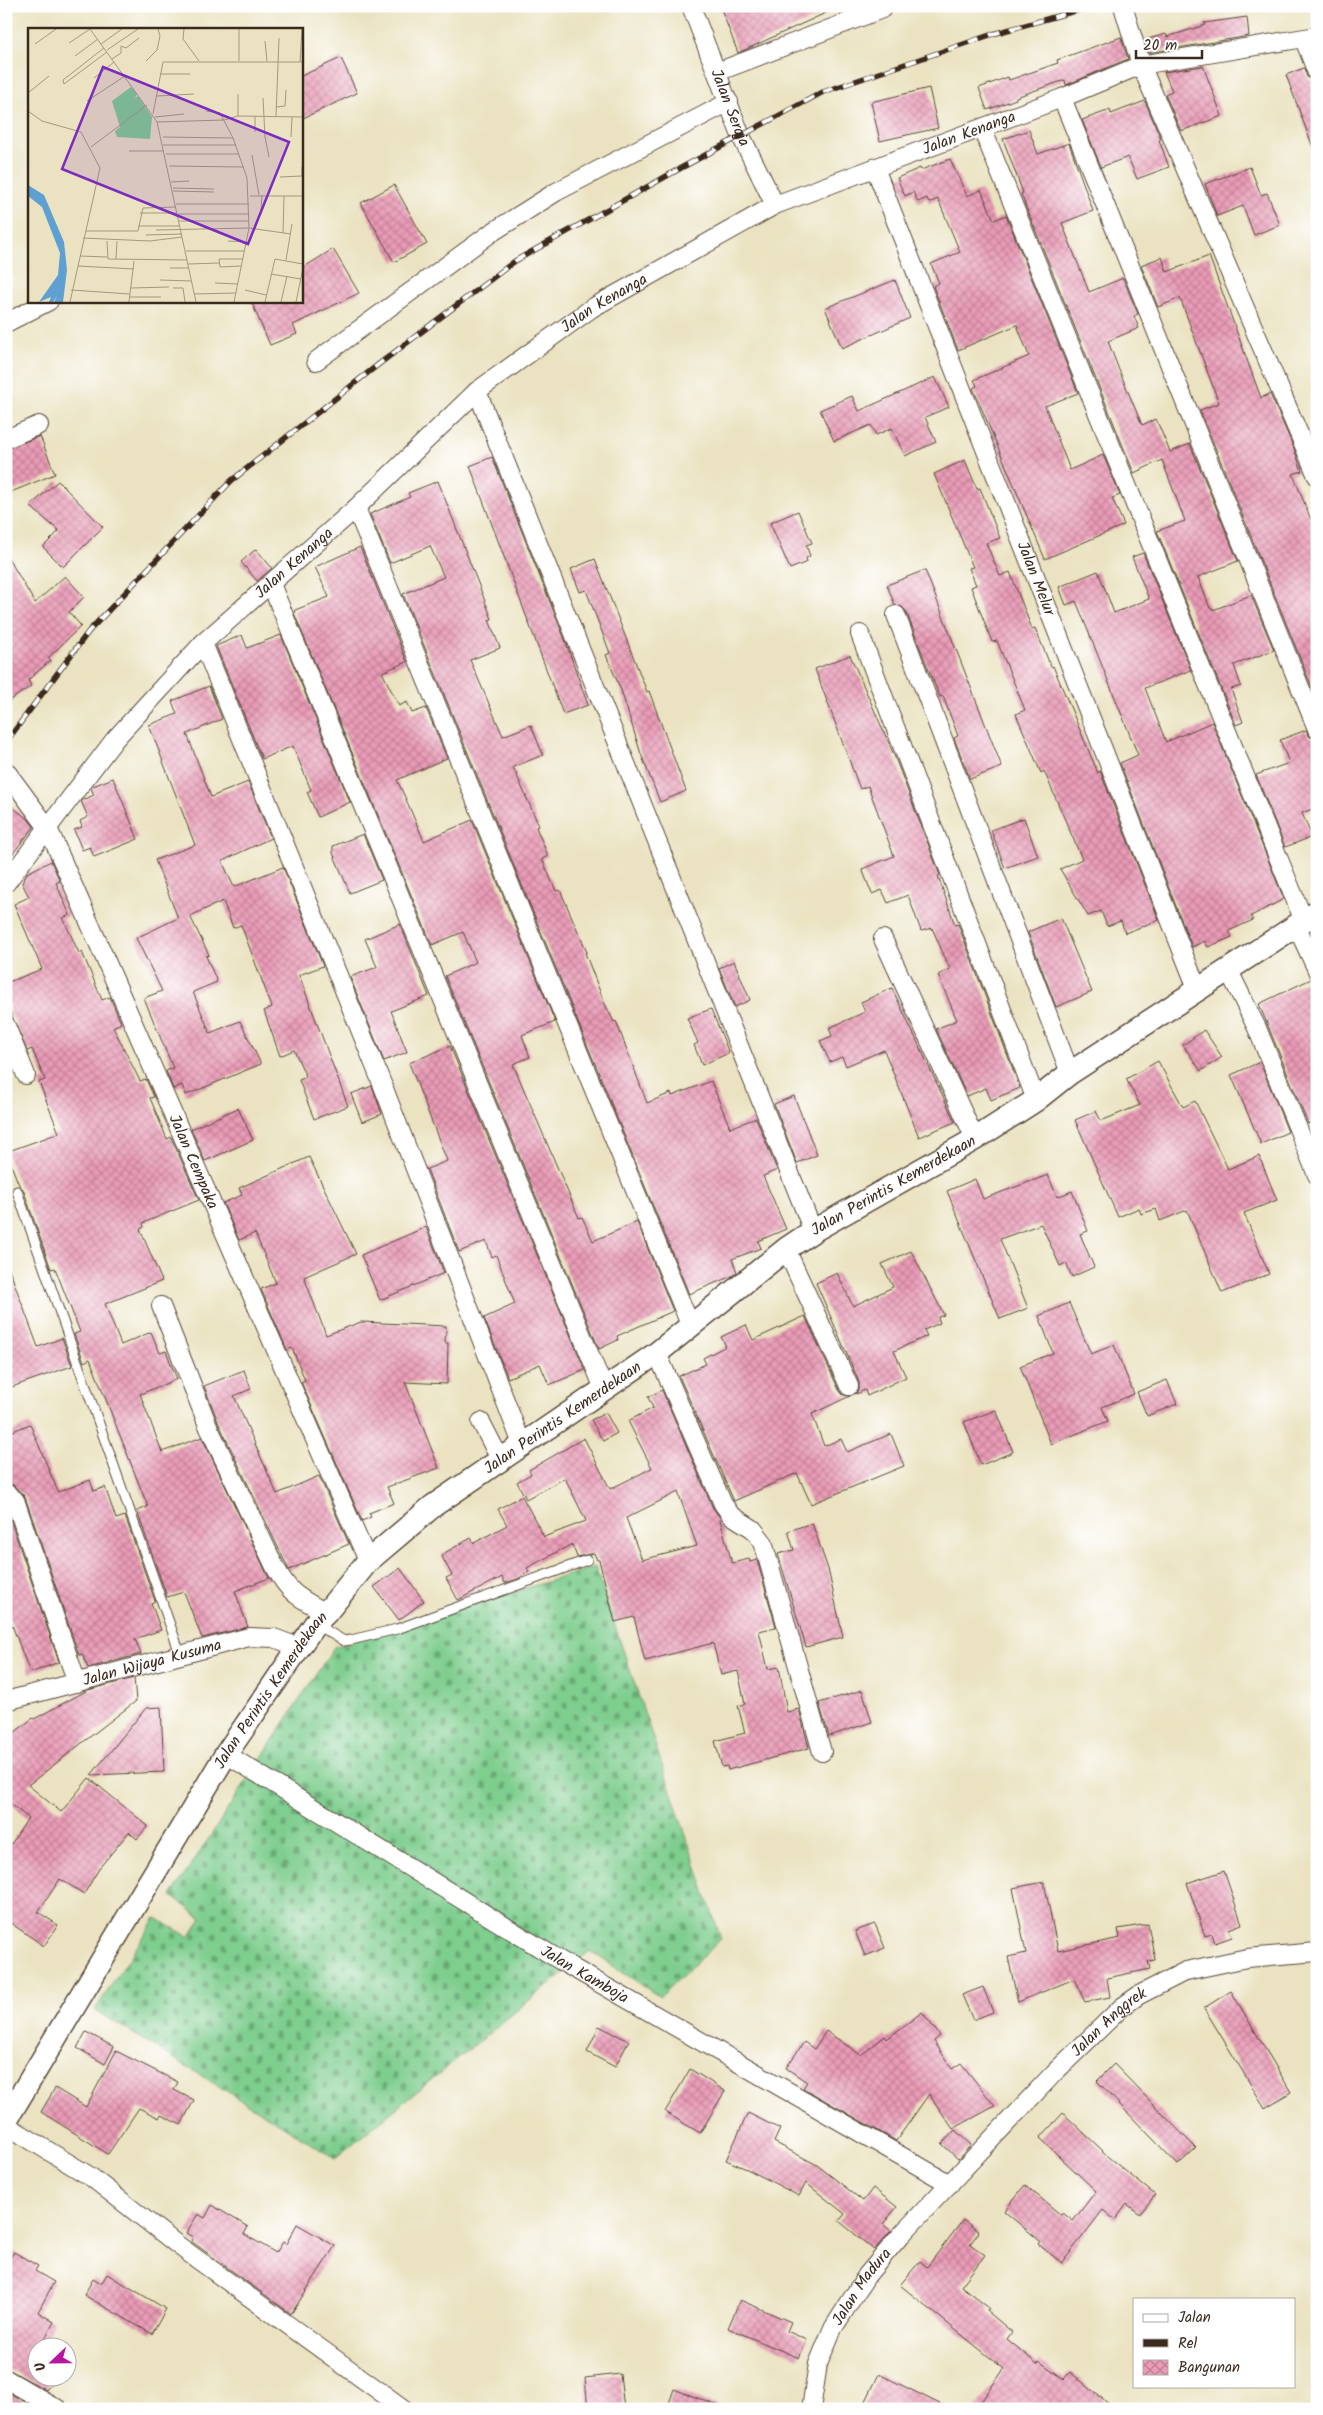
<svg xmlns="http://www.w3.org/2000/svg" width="1323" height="2415" font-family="Kalam,sans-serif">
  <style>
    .cemetery { fill: url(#cemetery-stones); stroke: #5c7c56 }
    .building { fill: url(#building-cross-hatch); fill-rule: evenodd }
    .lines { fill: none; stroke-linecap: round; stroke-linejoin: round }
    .service-casing { stroke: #554636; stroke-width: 11 }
    .minor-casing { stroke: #554636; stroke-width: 20 }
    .tertiary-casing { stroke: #554636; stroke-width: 25 }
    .service { stroke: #fff; stroke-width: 9 }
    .minor { stroke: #fff; stroke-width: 18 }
    .tertiary { stroke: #fff; stroke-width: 22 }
    .rail-casing { stroke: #3b2a1e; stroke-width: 5.5 }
    .rail { stroke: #fff; stroke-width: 4; stroke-dasharray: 11; stroke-linecap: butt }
    .labels { text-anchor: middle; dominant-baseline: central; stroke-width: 4.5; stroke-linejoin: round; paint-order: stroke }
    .street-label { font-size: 16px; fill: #3b2a1e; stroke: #fff }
    .inset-road { fill: none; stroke: #a4987f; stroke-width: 1 }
    .view { fill: #7b2cbf; fill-opacity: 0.15; stroke: #7b2cbf; stroke-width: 2.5 }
    .inset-edge { fill: none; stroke: #3b2a1e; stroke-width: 2.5 }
  </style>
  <defs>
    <pattern id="cemetery-stones" width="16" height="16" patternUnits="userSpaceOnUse" patternTransform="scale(1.25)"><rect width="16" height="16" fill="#7ece8e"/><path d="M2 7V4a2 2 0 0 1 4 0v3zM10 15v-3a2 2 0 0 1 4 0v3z" fill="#68a773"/></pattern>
    <pattern id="building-cross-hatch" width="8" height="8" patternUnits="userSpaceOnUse" patternTransform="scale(1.25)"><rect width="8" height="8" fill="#ea9bb7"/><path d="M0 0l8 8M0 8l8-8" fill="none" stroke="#bf7f94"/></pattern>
  </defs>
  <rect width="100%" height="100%" fill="#fff"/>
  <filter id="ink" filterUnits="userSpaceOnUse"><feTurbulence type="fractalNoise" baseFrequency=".02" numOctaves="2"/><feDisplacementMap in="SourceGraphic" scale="10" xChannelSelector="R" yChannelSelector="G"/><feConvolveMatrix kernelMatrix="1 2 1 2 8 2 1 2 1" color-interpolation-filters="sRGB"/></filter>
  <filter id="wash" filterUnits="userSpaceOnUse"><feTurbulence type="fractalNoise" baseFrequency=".0096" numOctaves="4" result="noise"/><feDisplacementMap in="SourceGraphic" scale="20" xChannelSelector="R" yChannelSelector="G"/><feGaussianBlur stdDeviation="1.12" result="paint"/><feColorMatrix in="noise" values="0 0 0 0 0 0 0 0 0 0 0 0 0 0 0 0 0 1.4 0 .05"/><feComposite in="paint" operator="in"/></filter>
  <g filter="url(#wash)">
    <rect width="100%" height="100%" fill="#eae2c0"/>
    <path class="cemetery" d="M595,1567L721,1939L660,1997L590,1951L335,2158L95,2010L156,1918L189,1937L202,1918L171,1896L334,1647Z"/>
    <g id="blocks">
      <path class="building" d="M720,6H841L738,53Z
        M1247,17L1249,36L1148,53L1145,40L1166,34L1167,37L1205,25L1204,23Z
        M1121,37L1128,59L1066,85L1065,80L1016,97V99L987,110L979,88L1008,77L1009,80L1058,63L1057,60Z
        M341,58L357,93L301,119V76Z
        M1203,66L1222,116L1181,131L1165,94L1172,91L1164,72Z
        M1304,68L1307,77L1314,83L1317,89V152L1315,153L1286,75Z
        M929,88L938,128L880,141L871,102Z
        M1145,101L1161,139L1159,140L1169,167L1137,179L1128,157L1101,167L1082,120L1110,110L1111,114Z
        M1029,130L1038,154L1069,143L1093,211L1062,223L1084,279L1089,292L1123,278L1138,314L1134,316L1139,328L1108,341L1119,370L1142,425L1156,419L1170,452L1190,444L1238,561L1198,577L1210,608L1213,610L1251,595L1274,650L1234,665L1241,686L1231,689L1243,722L1236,725L1157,531L1185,521L1162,460L1134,473L1026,207L1021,194L1023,193L1003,139Z
        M950,159L967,196L981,190L994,220L1006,215L1078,393L1045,406L1070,470L1103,455L1120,495L1112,498L1124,525L1045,559L973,388L977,386L974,380L1029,356L1017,325L958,350L933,286L939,283L931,264L960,252L938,199L929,203L927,198L918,202L913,192L905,196L897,178L920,168L921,170Z
        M1250,167L1261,195L1267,193L1280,225L1254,235L1243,206L1217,216L1205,184Z
        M394,185L427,244L394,262L361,203Z
        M333,249L359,293L293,325L297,334L270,345L251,301H301V269Z
        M1209,256L1261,398L1270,394L1293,446L1302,471L1293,474L1309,515L1311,519L1317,517V700L1200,410L1219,403L1180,298L1158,307L1141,265L1162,257L1167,272Z
        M895,280L910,318L842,348L825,308Z
        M935,377L949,407L925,417L936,442L905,456L892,428L876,435L871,425L834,441L820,410L852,396L859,411Z
        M40,436L55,474L6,494V449Z
        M492,457L564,637L588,705L563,714L470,466Z
        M965,460L977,489L980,488L1000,538L986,543L1000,576L1010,572L1032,629L1035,628L1051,667L1053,666L1098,773L1100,771L1159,920L1125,933L1121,921L1107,926L1101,911L1088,916L1060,869L1082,859L1044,771L1041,773L1016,714L1025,710L997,641L992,642L971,587L976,585L969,568L973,567L934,474Z
        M58,481L103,527L63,567L43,547L59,531L30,506Z
        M438,481L492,619L489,620L500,648L470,660L503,736L531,725L543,755L513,767L539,826L536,827L548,856L542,859L556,891L560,890L587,952L585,953L604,1002L614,1022L616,1021L647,1103L671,1093L672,1096L711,1081L730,1128L756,1118L777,1170L763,1176L786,1229L758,1241L761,1248L732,1259L737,1272L732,1276L689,1294L403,594L444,577L430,546L390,563L370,514L410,497L408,493Z
        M798,511L812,543L806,545L810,556L806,558L807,562L790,569L770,523Z
        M360,547L407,662L382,672L399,706L407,702L412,713L426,708L447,758L397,780L404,795L424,841L472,820L555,1022L522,1035L530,1057L513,1064L579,1218L582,1217L593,1241L637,1222L673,1311L617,1336L618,1340L599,1349L445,976L476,962L463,932L432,945L294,613L295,610L329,597L315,567Z
        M256,549L272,568L257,581L241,562Z
        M1143,553L1191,670L1145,688L1166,742L1212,722L1284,899L1251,916L1253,920L1229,931L1232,937L1208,947L1205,941L1192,947L1120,763L1138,755L1076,601L1066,605L1059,587L1098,571L1114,613L1149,599L1132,557Z
        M6,554L35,603L65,576L84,597L69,612L81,626L48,658L51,660L28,680L31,686L6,703Z
        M595,559L647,692L649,691L686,791L660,802L641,754L621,690L606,655L610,653L586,590L580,592L571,569Z
        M925,570L1002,767L970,779L954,738L958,736L943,696L940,697L927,666L906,611L902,607L895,605L887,585Z
        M242,635L247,648L281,635L350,802L318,817L307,792L311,790L293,746L262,759L216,646Z
        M850,655L894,755L940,875L938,876L955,925L958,924L1020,1088L991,1100L986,1088L967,1096L936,1029L957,1020L938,975L950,969L932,928L921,931L908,895L888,903L882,890L872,894L862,869L894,856L868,786L860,789L815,669Z
        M209,686L222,719L187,734L211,797L248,782L271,838L222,861L234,887L283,867L323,966L299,975L348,1106L314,1119L299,1080L306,1077L294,1050L280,1056L264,1011L272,1007L241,925L233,928L223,901L190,916L209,955L206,956L217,982L193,992L210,1033L240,1021L261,1064L186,1095L182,1085L173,1089L166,1071L173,1068L144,998L162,991L136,938L178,918L155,860L195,845L149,725L177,714L172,701Z
        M1306,730L1310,737L1317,739V807L1302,813L1312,837L1285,847L1256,775L1289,763L1280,740Z
        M113,778L138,839L94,857L90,847L82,850L74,830L82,827L80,821L88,817L81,801L94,795L91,788L93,786Z
        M6,802L29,820L34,827L6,862Z
        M1024,818L1038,856L1005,868L991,830Z
        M363,834L382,880L350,893L333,853V846Z
        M51,861L60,881L56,883L70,915L63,918L79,953L82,952L102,1000L110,997L121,1023L113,1027L140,1081L146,1079L154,1097L150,1098L167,1139L171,1137L199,1200L143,1223L144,1227L140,1229L162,1281L105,1304L121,1345L151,1332L160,1353L166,1351L177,1379L140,1394L162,1452L202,1437L269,1578L235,1591L248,1627L202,1638L184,1592L167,1597L137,1511L148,1507L90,1359L84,1362L74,1334L80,1332L55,1268L51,1269L23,1189L19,1185L6,1152L59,1133L39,1082L45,1080L32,1049L27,1051L6,1002V983L42,969L14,904L29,897L22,883L27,873Z
        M1061,918L1092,992L1056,1007L1028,932Z
        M400,924L429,996L391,1011L407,1052L384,1061L350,977L377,967L365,939Z
        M734,961L750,1000L735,1007L719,968Z
        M1311,979L1317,981V1120L1308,1124L1259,1004Z
        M892,988L955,1122L919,1137L884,1050L846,1066L842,1057L830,1062L820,1041L832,1036L829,1028L865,1012L861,1002Z
        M711,1009L729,1053L702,1065L694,1045L698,1043L687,1018Z
        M1204,1030L1222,1057L1201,1071L1183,1045Z
        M450,1046L585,1370L549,1385L540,1364L508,1378L484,1318L515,1304L496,1255L492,1257L486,1241L459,1252L427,1169L447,1161L409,1063Z
        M1158,1061L1183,1107L1195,1101L1228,1169L1259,1156L1277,1200L1244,1213L1269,1274L1222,1293L1187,1210L1160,1221L1156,1209L1141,1214L1139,1208L1118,1217L1075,1120L1096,1111L1101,1121L1140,1105L1126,1079Z
        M1260,1062L1288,1132L1261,1144L1231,1075Z
        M372,1086L382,1114L362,1122L351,1094Z
        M794,1096L817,1155L797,1163L774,1104Z
        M238,1108L253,1140L205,1161L191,1129Z
        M309,1157L356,1254L304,1277L326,1335L361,1322L446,1326L445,1343H448L447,1384L405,1382L439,1468L387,1487L394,1503L369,1513L371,1517L362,1521L301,1382L305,1380L292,1348L287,1350L261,1289L276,1283L255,1233L239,1240L223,1203L242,1195L239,1188Z
        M1048,1175L1057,1197L1072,1191L1088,1231L1080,1234L1094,1267L1072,1277L1066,1263L1060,1266L1041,1224L1000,1239L1028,1308L1000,1319L947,1191L975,1179L983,1199Z
        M426,1227L444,1273L380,1300L361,1255Z
        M911,1251L944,1315L938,1317L940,1323L924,1330L927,1336L894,1351L906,1377L867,1396L865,1390L856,1394L859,1387V1382L816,1283L837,1273L853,1306L893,1287L882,1264Z
        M6,1266H8L38,1347L62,1338L72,1366L6,1389Z
        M1069,1303L1091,1354L1114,1345L1134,1394L1102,1407L1108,1421L1051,1444L1020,1366L1053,1353L1039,1316Z
        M805,1316L839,1390L843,1395L850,1396L812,1414L824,1446L841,1439L847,1452L891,1434L904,1466L811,1504L797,1473L734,1501L679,1376L706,1364L703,1358L726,1346L721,1337L746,1325L753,1340Z
        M244,1370L251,1389L234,1396L277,1494L319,1476L349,1544L289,1570L219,1424L204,1386Z
        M1167,1380L1177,1404L1147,1416L1137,1392Z
        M662,1390L713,1508L719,1516L732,1563L749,1559L750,1562L757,1560L776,1627L759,1631L768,1669L779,1667L787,1712L799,1709L809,1748L728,1770L727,1766L722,1767L715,1741L745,1733L738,1706L745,1704L738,1671L721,1675L713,1643L645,1661L634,1617L615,1622L599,1560H597L594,1553L577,1557L572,1544L527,1568L529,1572L518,1579L505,1583L502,1577L458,1600L446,1578L452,1575L441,1555L471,1538L474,1543L507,1525L498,1509L522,1496L544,1537L586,1521L565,1478L526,1499L517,1482L531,1474L529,1470L584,1438L610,1489L652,1468L628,1421L653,1408L648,1397ZM678,1492L697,1546L642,1560L626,1518Z
        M996,1410L1013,1452L981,1465L964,1422Z
        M606,1413L617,1433L603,1441L591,1420Z
        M30,1424L58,1492L90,1480L94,1491L105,1487L116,1519L125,1516L155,1601L151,1603L161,1630L135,1639L141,1654L88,1668L82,1654L79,1655L25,1497L13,1485L6,1483V1434Z
        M6,1507L59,1662L30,1673L6,1609Z
        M812,1523L828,1569L843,1637L806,1647L778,1554L794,1550L788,1531Z
        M400,1568L424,1601L399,1620L374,1587Z
        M134,1678L136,1701L28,1785L61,1812L89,1778L148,1826L137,1839L129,1832L100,1867L84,1894L60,1879L38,1912L58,1925L44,1946L6,1920V1852L28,1818L6,1800V1739L33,1718L34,1719L88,1690Z
        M862,1690L872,1722L829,1736L819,1703Z
        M161,1707L164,1772L91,1775L146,1708Z
        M1224,1871L1242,1924L1229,1929L1232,1937L1215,1943L1212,1934L1205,1936L1187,1883Z
        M1044,1882L1058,1951L1120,1938L1118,1929L1148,1924L1155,1960L1148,1961L1150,1969L1107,1978L1110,1997L1085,2002L1074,1979L1018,2002L1008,1957L1026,1953L1013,1888Z
        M875,1924L885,1948L865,1956L855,1931Z
        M983,1987L993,2012L973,2020L962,1995Z
        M1231,1991L1291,2092L1265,2108L1204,2008Z
        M922,2012L940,2036L934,2041L952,2069L961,2063L995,2106L953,2129L929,2094L896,2141L803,2088L807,2082L786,2068L804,2042L814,2049L826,2031L861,2055L885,2036L887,2039Z
        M599,2026L629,2041L615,2067L587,2052Z
        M86,2032L114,2047L105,2064L77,2048Z
        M116,2051L178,2082L174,2090L194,2100L181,2125L161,2115L159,2118L139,2108L108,2154L41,2112L55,2088L86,2107Z
        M1114,2064L1196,2148L1178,2165L1097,2081Z
        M690,2069L725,2091L700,2133L665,2112Z
        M748,2113L780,2129L774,2142L817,2165L863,2201L873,2188L897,2207L883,2224L891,2231L874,2250L839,2221L845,2214L806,2183L799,2196L749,2170L726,2160Z
        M1063,2113L1103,2151L1102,2152L1155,2195L1140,2214L1127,2204L1115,2220L1103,2210L1062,2263L1038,2244L1040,2241L1004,2211L1025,2185L1061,2215L1063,2213L1073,2221L1096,2191L1040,2138Z
        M955,2130L971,2145L958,2159L942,2144Z
        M212,2205L248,2227L244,2234L276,2253L283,2242L286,2244L297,2224L335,2246L291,2314L191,2241L193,2237L186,2233L198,2214L205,2218Z
        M963,2220L979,2232L970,2244L985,2255L961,2286L989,2308L987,2311L1012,2332L1007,2339L1037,2364L1039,2361L1064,2379L1070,2372L1115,2409H976L1004,2369L900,2285L920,2261L927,2267Z
        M14,2252L38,2266L35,2271L54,2282L38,2312L54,2322L41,2345L45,2348H38V2378H54L46,2390L6,2368V2265Z
        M107,2274L166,2309L152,2334L84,2295L93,2279L101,2284Z
        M740,2300L791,2322L787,2331L807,2340L799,2358L728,2328Z
        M620,2374L624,2409H588L585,2378Z
        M879,2374L950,2409H862Z
        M674,2389L721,2407V2409H667Z
        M6,2391L34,2407L33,2409H6Z"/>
    </g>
  </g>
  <g filter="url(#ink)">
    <use href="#blocks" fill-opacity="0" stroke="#554636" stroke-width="1"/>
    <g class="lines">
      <defs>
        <path id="service" d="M17,1191L181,1656
          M315,1624L344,1641L351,1640L397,1629L587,1560"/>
        <g id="minor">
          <path id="s1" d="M691,6L741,136L775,205"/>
          <path d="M1123,6L1141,65L1317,476"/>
          <path d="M1304,39L1317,73"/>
          <path d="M717,72L882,9"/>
          <path d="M1062,98L1317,729"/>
          <path d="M982,128L1304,921"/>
          <path id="s2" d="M875,168L1198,991"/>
          <path d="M6,323L49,301"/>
          <path d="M316,361L491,233L556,192L729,102"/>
          <path d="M477,391L813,1231"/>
          <path d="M6,439L39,425"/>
          <path d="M356,508L691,1327"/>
          <path d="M271,584L604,1389"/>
          <path d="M896,615L1070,1073"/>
          <path d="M860,634L1036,1100"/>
          <path d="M203,643L381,1081L522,1444"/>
          <path id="s3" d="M6,771L48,828L368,1561"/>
          <path id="s4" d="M6,883L115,739L203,643L356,508L477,391L592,308L775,205L1062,98L1141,65L1317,36"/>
          <path d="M1297,927L1317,970"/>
          <path d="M883,939L975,1139"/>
          <path d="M1229,971L1257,1028L1317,1175"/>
          <path d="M6,1026L26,1075"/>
          <path d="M786,1249L849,1386"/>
          <path d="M161,1306L209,1428L275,1567C290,1595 300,1598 326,1613"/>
          <path d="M657,1353L723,1504L731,1515L753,1529L763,1542L822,1752"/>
          <path d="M481,1422L500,1459"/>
          <path d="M6,1493L15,1500L77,1683"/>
          <path id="s5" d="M6,1701L249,1637L274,1638L298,1647"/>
          <path id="s6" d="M226,1754L566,1964L950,2184"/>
          <path d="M6,2125L91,2177L179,2246L404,2409"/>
          <path d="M6,2379L58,2409"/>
          <path id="s7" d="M811,2409L818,2364L832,2330L867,2275L901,2235L1054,2073L1122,2007L1139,1995L1186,1971L1247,1958L1317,1952"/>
        </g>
        <g id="tertiary">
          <path id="s8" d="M6,2120L226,1754L315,1624L326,1613L368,1561L433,1506L657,1353L786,1249L813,1231L975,1139L1036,1100L1070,1073L1317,912"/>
        </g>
      </defs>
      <use href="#service" class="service-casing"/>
      <use href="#minor" class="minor-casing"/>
      <use href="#tertiary" class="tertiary-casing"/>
      <use href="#service" class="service"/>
      <use href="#minor" class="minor"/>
      <use href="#tertiary" class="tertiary"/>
      <defs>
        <path id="rail" d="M6,742L89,631L231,481L379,364L515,261L681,168L823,92L993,34L1093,6"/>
      </defs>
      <use href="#rail" class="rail-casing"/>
      <use href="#rail" class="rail"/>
    </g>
  </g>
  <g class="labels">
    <g class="street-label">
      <text stroke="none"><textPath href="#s1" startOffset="109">Jalan Seroja</textPath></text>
      <text stroke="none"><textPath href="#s4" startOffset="1242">Jalan Kenanga</textPath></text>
      <text stroke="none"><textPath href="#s4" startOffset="838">Jalan Kenanga</textPath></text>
      <text stroke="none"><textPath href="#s4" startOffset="432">Jalan Kenanga</textPath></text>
      <text stroke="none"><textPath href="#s2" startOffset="441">Jalan Melur</textPath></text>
      <text stroke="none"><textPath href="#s3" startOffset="435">Jalan Cempaka</textPath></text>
      <text stroke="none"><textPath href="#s8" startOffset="1314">Jalan Perintis Kemerdekaan</textPath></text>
      <text stroke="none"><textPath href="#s8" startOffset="909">Jalan Perintis Kemerdekaan</textPath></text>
      <text stroke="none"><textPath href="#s5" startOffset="151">Jalan Wijaya Kusuma</textPath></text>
      <text stroke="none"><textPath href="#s8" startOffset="505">Jalan Perintis Kemerdekaan</textPath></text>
      <text stroke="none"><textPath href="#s6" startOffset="421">Jalan Kamboja</textPath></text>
      <text stroke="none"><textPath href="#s7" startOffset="498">Jalan Anggrek</textPath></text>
      <text stroke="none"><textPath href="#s7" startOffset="135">Jalan Madura</textPath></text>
    </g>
  </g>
  <g transform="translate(28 28)">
    <rect width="275" height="275" fill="#eae2c0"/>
    <path d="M103,59L109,66L107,70L110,68L124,89L122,111L89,109L87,103L92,99L84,73Z" fill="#7ece8e"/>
    <path d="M0,157L16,167L36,214L39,242L35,274H26L29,268L25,274H21L23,269L11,274L30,247L32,225L14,179L0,168Z" fill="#5ea0d2"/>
    <path class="inset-road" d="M62,1L129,94L168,274M156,1L155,11L171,33M211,1V33M237,13L239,33M41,15L62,1M7,16L28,1M73,16L94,1M76,20L35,52L36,56L79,24M79,22L110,1M47,28L70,11M84,31L93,25V18L98,20L111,10M118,33L129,22L132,8L130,1M272,34L274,1M132,46H162M66,50L86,34M0,65L21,48M210,66V88M129,68L166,66M235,70L237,109L241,129M59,73L97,48M248,79L257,78L258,62M0,83L14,93L53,104L72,140L42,274M178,83L192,85L205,110L219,150L221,200L206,274M125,86L135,34H275M227,88V104M248,88L251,10M127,89L156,86M129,94L196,92L210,88L275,89M135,109L205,110M263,109L264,89M135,117H208M63,119L119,77M101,123H136M138,126H211M224,127L231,167M141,138L216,139M252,149L274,148V139M143,154L161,153M145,160L186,161M145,163L186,164M222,168H275M148,176H221M233,182L234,167M112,185H149M150,186H221M151,193H221M110,198H151M128,202L221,200L263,206M57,203H110L115,180L148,179M255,205L256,168M118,207L154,206M55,210L122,213L154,209M79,213L80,231L159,232M200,213L218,214M158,223H216M52,228L79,229M88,231L89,213M258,232L264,196M160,236L191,235M50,238L106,241M213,238L192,239L191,231H215M142,240H160M243,246L273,251M132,252L163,253M187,255L210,256M103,260L141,259M145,260H155L157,274M43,262L102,266M217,262L238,267M166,266L208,265M102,269H133M101,274L106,233M237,274L247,231L275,236M253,274L259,248M268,274L275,240"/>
    <path class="view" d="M75,39L261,114L220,216L34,141Z"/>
    <rect width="275" height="275" class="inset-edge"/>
  </g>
  <rect width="1323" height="2415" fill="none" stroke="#fff" stroke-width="25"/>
  <rect x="1133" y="2298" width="162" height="90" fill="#ffffff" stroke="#b1aaa5"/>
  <rect x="1143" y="2314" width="25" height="8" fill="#ffffff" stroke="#b1aaa5"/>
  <text x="1178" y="2322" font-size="15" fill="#3b2a1e">Jalan</text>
  <rect x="1143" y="2339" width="25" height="8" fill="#3b2a1e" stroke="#b1aaa5"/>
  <text x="1178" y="2348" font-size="15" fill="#3b2a1e">Rel</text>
  <rect x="1143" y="2360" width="25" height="15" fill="url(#building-cross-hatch)" stroke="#b1aaa5"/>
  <text x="1178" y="2372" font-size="15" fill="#3b2a1e">Bangunan</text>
  <g transform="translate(52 2362) rotate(248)"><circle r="24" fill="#ffffff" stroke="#b1aaa5"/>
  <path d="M0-4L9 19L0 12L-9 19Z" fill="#b5179e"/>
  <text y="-8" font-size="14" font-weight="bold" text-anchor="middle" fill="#3b2a1e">U</text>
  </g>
  <path d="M1136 50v8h66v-8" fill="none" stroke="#3b2a1e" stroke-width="2.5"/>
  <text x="1143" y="50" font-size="15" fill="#3b2a1e" stroke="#ffffff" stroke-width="4" paint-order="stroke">20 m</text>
</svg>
